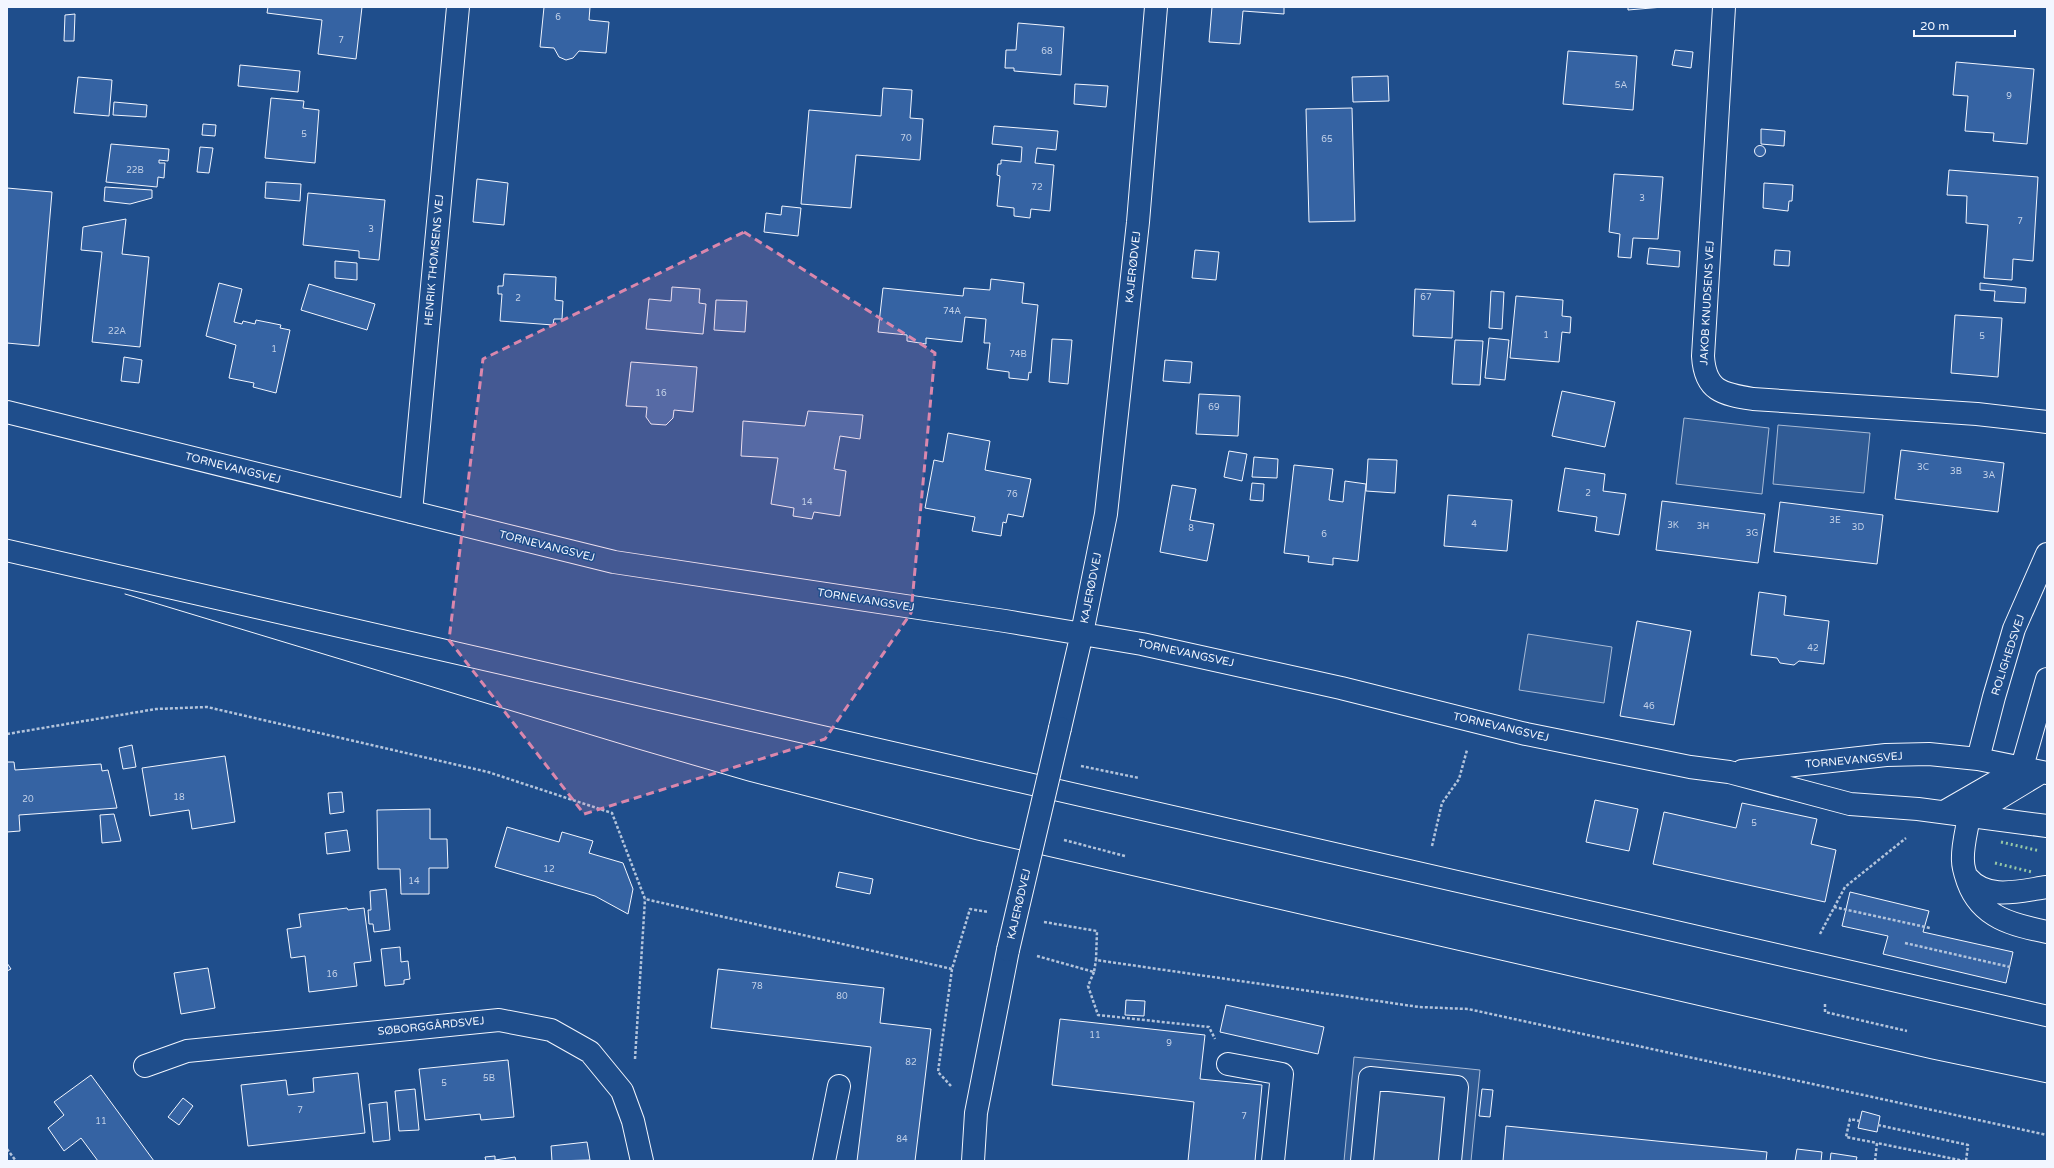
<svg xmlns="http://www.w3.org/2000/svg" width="2054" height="1168" font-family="'Varela Round',sans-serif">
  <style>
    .parking { fill: #305b95; stroke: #a8bbd7 }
    .building { fill: #3563a3; stroke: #f2f6ff }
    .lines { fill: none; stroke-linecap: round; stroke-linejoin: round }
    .minor-casing { stroke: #f2f6ff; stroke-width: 24 }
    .path { stroke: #b3c4dc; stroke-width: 2.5; stroke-dasharray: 3 2; stroke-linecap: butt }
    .minor { stroke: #1f4e8c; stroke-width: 22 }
    .tram { stroke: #f2f6ff; stroke-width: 1 }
    .minor-bridge-casing { stroke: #f2f6ff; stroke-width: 24; stroke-linecap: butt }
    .minor-bridge { stroke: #1f4e8c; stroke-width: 22 }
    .hedge { stroke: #97c8a6; stroke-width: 3; stroke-dasharray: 2 3; stroke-linecap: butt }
    .marked { fill: #da87ad; fill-opacity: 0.2; stroke: #da87ad; stroke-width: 3; stroke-dasharray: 8 5; stroke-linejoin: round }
    .labels { text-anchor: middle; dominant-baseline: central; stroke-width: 3; stroke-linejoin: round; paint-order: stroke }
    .number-label { font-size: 9px; fill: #c3d1e8 }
    .street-label { font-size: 11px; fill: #f2f6ff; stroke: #1f4e8c }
  </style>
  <rect width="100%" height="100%" fill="#1f4e8c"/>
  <path class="parking" d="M1684,418L1769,428L1762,494L1676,484Z
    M1778,425L1870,433L1864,493L1773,484Z
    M1528,634L1612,647L1604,703L1519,690Z
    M1354,1057L1480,1070L1471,1161H1344Z"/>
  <path class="building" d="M268,7H362L356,59L318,54L322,20L267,13Z
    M544,7H590L589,20L609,22L606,53L579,51L573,58L566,60L559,57L554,48L540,47Z
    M1212,7H1284V14L1243,11L1240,44L1209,42Z
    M1628,7H1663L1628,10Z
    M75,14L74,41H64L65,15Z
    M1018,23L1064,27L1061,75L1014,71V68H1005L1006,50H1016Z
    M1675,50L1693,52L1691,68L1672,65Z
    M1568,51L1637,56L1633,110L1563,104Z
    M1956,62L2034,69L2027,144L1993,141L1994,133L1965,131L1968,96L1953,95Z
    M240,65L300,71L298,92L238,86Z
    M1388,76L1389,101L1353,102L1352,77Z
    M78,77L112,80L109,116L74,113Z
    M1075,84L1108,86L1106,107L1074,104Z
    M883,88L912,90L910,118L923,119L920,160L856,155L851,208L801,204L809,110L881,116Z
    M271,98L304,101L303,108L319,110L315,163L265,158Z
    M114,102L147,105L146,117L113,115Z
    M1352,108L1355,221L1309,222L1306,109Z
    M203,124L216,125L215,136L202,135Z
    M994,126L1058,131L1056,150L1037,148L1035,163L1054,165L1050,211L1031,209L1030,218L1014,216V208L997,206L1000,176L997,175L998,164H1001V160L1021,162L1022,147L992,144Z
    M1761,129L1785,131L1784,146L1761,144Z
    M111,144L169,149L168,161L159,160V163H165L164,178L158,177L157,187L106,182Z
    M1754.5 151a5.5 5.5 0 1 1 11 0a5.5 5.5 0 1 1-11 0Z
    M200,147L213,148L209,173L197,172Z
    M1949,170L2038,177L2033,261L2013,259L2012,280L1984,278L1988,225L1966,223L1967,196L1947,195Z
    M1614,174L1663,177L1658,239L1633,238L1631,258L1618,257L1620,234L1609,232Z
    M477,179L508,183L504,225L473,222Z
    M266,182L301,184L300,201L265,198Z
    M1764,183L1793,185L1792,201H1789L1788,211L1763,208Z
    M105,187L152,190V198L130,204L104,201Z
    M7,188L52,192L39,346L7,343Z
    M308,193L385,200L379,260L359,258V251L303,245Z
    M782,206L801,208L798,236L764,232L766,213L781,215Z
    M126,219L122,254L149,257L140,347L92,342L102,252L81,250L83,227Z
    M1649,248L1680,251L1679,267L1647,264Z
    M1195,250L1219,252L1216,280L1192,278Z
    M1775,250L1790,251L1789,266L1774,265Z
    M335,261L357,263V280L335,278Z
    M504,274L556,277L555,300L563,301L562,319H554L553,325L500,321L502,294H498V286H503Z
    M991,279L1024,283L1022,303L1038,305L1031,373L1029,372L1028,380L1009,378V372L987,369L990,343H984L986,319L965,317L962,342L926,338V344L907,341V335L878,332L883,288L963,296L964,288L990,290Z
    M219,283L242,289L234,322L242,324L243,321L255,324L256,320L281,325L280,328L290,330L276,393L253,387L254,383L229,378L236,345L206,336Z
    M1980,283L2026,288L2025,303L1994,301L1995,291L1980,290Z
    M309,284L375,304L367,330L301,310Z
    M672,287L700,289L699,303L706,304L703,334L646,329L649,299L671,301Z
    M1415,289L1454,291L1452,338L1413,336Z
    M1491,291L1504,292L1502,329L1489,328Z
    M1516,296L1563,300L1562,316L1571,317L1570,333L1562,332L1559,362L1510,358Z
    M716,300L747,301L745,332L714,330Z
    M1955,315L2002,318L1998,377L1951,373Z
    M1489,338L1509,340L1505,380L1485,378Z
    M1052,339L1072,340L1068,384L1049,382Z
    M1455,340L1483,341L1480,385L1452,384Z
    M124,357L142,360L139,383L121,381Z
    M1165,360L1192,362L1190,383L1163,381Z
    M631,362L697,367L693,412L674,410L673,418L666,425L651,424L646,417L647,407L626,406Z
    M1562,391L1615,402L1605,447L1552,436Z
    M1199,394L1240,396L1238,436L1196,434Z
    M808,411L863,415L860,439L840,436L834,469L846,471L840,516L814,512L812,519L793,516L794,508L771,504L778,458L741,456L743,421L805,426Z
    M948,433L990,441L985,470L1031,479L1023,517L1008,514L1006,523L1003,522L1001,536L972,531L975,517L925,508L934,460L943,462Z
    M1901,450L2004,463L1998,512L1895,499Z
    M1229,451L1247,454L1242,481L1224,477Z
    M1254,457L1278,459L1277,478L1252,477Z
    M1368,459L1397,460L1395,493L1366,491Z
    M1294,465L1333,469L1329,500L1343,502L1345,481L1366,484L1358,561L1333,558V565L1308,562L1309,556L1284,553Z
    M1565,468L1605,474L1603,491L1626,494L1619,535L1595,531L1597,517L1558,511Z
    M1252,483L1264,484L1263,501L1250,500Z
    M1172,485L1196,489L1190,520L1214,524L1207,561L1160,552Z
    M1448,495L1512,500L1507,551L1444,546Z
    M1662,501L1765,514L1758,563L1656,550Z
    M1780,502L1883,515L1877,564L1774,552Z
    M1759,592L1786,596L1784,615L1829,621L1824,664L1799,661L1794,665L1780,663L1777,658L1751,655Z
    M1637,621L1691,631L1674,725L1620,716Z
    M132,745L136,767L123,769L119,748Z
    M225,756L235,822L192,829L189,810L150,816L142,768Z
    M7,762H14L15,770L101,764L102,771L108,770L117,808L19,815L20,831L7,832Z
    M342,792L344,812L330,814L328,793Z
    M1595,800L1638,809L1629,851L1586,842Z
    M1742,803L1817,819L1811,844L1836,850L1825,902L1653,864L1664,812L1736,828Z
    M430,809V839H447L448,868H429V894H401L400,869H378L377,810Z
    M114,814L121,841L102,843L100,815Z
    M507,827L559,842L562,832L593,841L589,853L623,863L633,889L628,914L595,896L495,867Z
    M347,830L350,851L327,854L325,833Z
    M839,872L873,879L870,894L836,887Z
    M386,889L390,930L374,932L373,924H369L368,910H371L370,891Z
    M1850,892L1929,911L1923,932L2013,952L2006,983L1883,954L1888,936L1842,926Z
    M347,908L348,910L364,908L371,961L354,963L357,986L309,992L305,956L291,958L287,929L301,927L299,914Z
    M400,947L401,962L408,961L410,979L404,980V984L385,986L381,949Z
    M7,963L11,969L7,971Z
    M208,968L215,1008L181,1014L174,973Z
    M718,969L884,988L880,1023L931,1029L915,1161H857L871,1047L711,1028Z
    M1126,1000L1145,1001L1144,1016L1125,1015Z
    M1226,1005L1324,1027L1318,1054L1220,1032Z
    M1060,1019L1205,1035L1200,1079L1262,1085L1255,1161H1188L1194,1102L1052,1085Z
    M508,1060L514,1117L481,1120L480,1114L425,1120L419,1069Z
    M358,1073L365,1133L248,1146L241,1085L286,1080L288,1095L314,1092L313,1078Z
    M91,1075L154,1161H98L81,1138L64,1151L48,1128L64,1115L54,1102Z
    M415,1089L419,1130L399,1131L395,1091Z
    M1482,1089L1493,1090L1490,1117L1479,1116Z
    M183,1098L193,1106L179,1125L168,1117Z
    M387,1102L390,1140L373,1142L369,1104Z
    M1862,1111L1880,1116L1877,1132L1858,1128Z
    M1506,1126L1767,1152L1766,1161H1503Z
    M587,1142L590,1160L552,1161L551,1146Z
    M1797,1149L1822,1152L1821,1161H1795Z
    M1831,1153L1857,1157L1856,1161H1830Z
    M495,1156V1160L515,1157L516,1161H486L485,1157Z"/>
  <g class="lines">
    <defs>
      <path id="minor" d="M1724,7L1703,356C1705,391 1722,394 1753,399L1977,414L2047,422
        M7,412L614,562L1005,621L1142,644L1341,688L1526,734L1690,767L1729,772L1850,804L1918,809L2047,826
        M411,512L458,7
        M1060,728L1082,633L1106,514L1138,222L1156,7
        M1978,759L1994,697L2014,629L2047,554
        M1742,771L1886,755L1929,754L1978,759L2047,773
        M2042,772L1969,816C1967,830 1962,846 1963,861C1963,868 1966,876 1968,882C1981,918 2013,925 2047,932
        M1944,812L2022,767L2047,679
        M1967,877C1987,901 2019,891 2047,887
        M1228,1064L1282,1074L1273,1161
        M145,1066L187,1051L499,1020L551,1030L590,1052L622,1091L633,1121L642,1161
        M824,1161L839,1086
        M973,1161L976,1113L1008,950
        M1362,1161L1370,1078L1457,1087L1450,1161"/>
    </defs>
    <use href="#minor" class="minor-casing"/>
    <path class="path" d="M7,734L156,709L207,707L488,772L612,813L645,899L952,969L970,909L988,912
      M1081,766L1139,778
      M1064,840L1125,856
      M1432,846L1442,803L1459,779L1467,750
      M1834,907L1930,928
      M1044,922L1097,931L1096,960L1419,1007L1468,1009L2047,1135
      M1820,934L1845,887L1906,838
      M1905,943L2010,967
      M1037,956L1094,972L1096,960
      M1094,972L1088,986L1098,1015L1209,1027L1215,1039
      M1825,1004V1012L1907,1031
      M635,1059L645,899
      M951,1086L938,1072L952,969
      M1860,1121L1850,1119L1846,1137L1877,1143
      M1878,1125L1968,1145L1966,1161
      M7,1149L16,1161
      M1875,1161L1877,1143L1964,1161"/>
    <use href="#minor" class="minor"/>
    <path class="tram" d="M7,539L2047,1005
      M7,562L2047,1027
      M125,594L638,749L748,781L977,840L1932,1059L2047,1083"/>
    <defs>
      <path id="minor-bridge" d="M1008,950L1060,728"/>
    </defs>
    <use href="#minor-bridge" class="minor-bridge-casing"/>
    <use href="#minor-bridge" class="minor-bridge"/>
    <path class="hedge" d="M2001,842L2040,851
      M1995,863L2032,872"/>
  </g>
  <path class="marked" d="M744,232L935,353L911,613L825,739L584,814L449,640L483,359Z"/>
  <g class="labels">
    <g class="number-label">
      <text x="558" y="17">6</text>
      <text x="341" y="40">7</text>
      <text x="1047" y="51">68</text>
      <text x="1621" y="85">5A</text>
      <text x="2009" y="96">9</text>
      <text x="304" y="134">5</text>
      <text x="906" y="138">70</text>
      <text x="1327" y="139">65</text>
      <text x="135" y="170">22B</text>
      <text x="1037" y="187">72</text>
      <text x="1642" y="198">3</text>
      <text x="2020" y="221">7</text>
      <text x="371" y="229">3</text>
      <text x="1426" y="297">67</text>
      <text x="518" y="298">2</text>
      <text x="952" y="311">74A</text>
      <text x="117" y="331">22A</text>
      <text x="1546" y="335">1</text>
      <text x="1982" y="336">5</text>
      <text x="274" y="349">1</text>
      <text x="1018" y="354">74B</text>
      <text x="661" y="393">16</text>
      <text x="1214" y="407">69</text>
      <text x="1923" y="467">3C</text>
      <text x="1956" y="471">3B</text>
      <text x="1989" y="475">3A</text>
      <text x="1588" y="493">2</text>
      <text x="1012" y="494">76</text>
      <text x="807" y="502">14</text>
      <text x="1835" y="520">3E</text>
      <text x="1474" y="524">4</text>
      <text x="1673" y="525">3K</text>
      <text x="1703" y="526">3H</text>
      <text x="1858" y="527">3D</text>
      <text x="1191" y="528">8</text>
      <text x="1752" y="533">3G</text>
      <text x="1324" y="534">6</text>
      <text x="1813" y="648">42</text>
      <text x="1649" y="706">46</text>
      <text x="179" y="797">18</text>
      <text x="28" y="799">20</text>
      <text x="1754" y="823">5</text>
      <text x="549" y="869">12</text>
      <text x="414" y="881">14</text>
      <text x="332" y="974">16</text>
      <text x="757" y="986">78</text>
      <text x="842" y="996">80</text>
      <text x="1095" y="1035">11</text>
      <text x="1169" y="1043">9</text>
      <text x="911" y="1062">82</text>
      <text x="489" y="1078">5B</text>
      <text x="444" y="1083">5</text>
      <text x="300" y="1110">7</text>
      <text x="1244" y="1116">7</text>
      <text x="101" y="1121">11</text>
      <text x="902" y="1139">84</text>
    </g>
    <g class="street-label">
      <text transform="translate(434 260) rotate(-85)">HENRIK THOMSENS VEJ</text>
      <text transform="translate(1133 267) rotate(-84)">KAJERØDVEJ</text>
      <text transform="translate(1707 303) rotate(-87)">JAKOB KNUDSENS VEJ</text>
      <text transform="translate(233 468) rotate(14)">TORNEVANGSVEJ</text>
      <text transform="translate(547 546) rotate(14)">TORNEVANGSVEJ</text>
      <text transform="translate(1091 588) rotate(-79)">KAJERØDVEJ</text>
      <text transform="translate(866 600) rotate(9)">TORNEVANGSVEJ</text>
      <text transform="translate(1186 653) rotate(12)">TORNEVANGSVEJ</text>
      <text transform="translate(2008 655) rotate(-72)">ROLIGHEDSVEJ</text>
      <text transform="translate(1501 727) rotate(13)">TORNEVANGSVEJ</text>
      <text transform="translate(1854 760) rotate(-5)">TORNEVANGSVEJ</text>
      <text transform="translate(1019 904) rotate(-77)">KAJERØDVEJ</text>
      <text transform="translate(431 1026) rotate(-6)">SØBORGGÅRDSVEJ</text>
    </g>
  </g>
  <rect width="2054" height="1168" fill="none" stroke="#f2f6ff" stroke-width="16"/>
  <path d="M1914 30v6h101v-6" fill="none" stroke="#f2f6ff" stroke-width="2"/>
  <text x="1920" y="30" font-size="12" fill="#f2f6ff" stroke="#1f4e8c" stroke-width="3" paint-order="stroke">20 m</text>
</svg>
